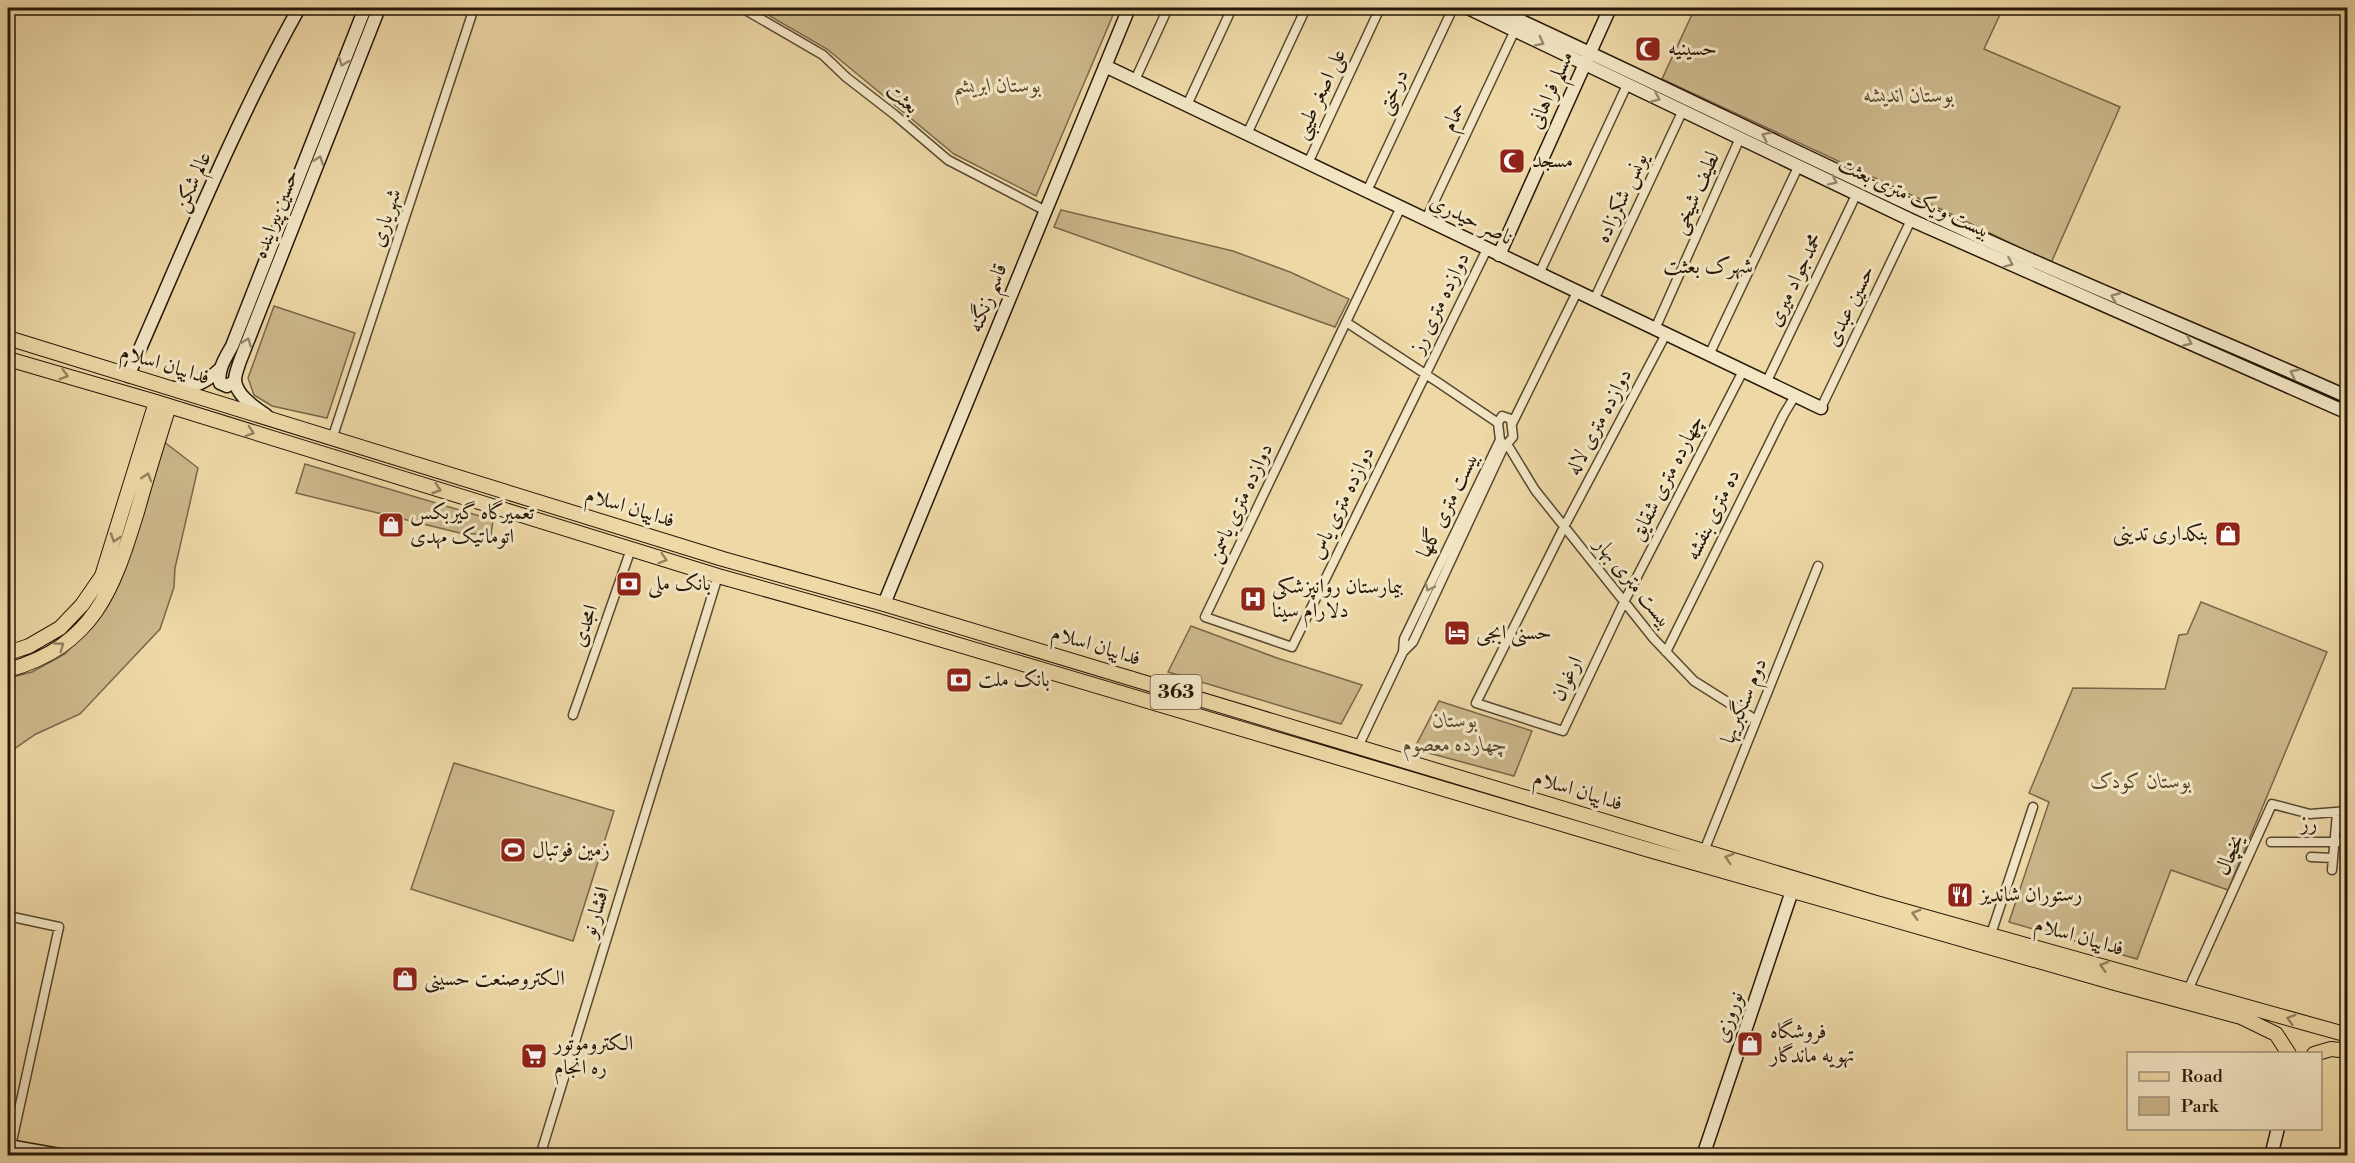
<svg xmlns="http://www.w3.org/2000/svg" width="2355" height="1163" font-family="'Libre Bodoni',Amiri,serif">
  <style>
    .green { fill: #cbb78b; stroke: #796749; stroke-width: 1.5 }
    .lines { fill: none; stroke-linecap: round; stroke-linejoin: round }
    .street-casing { stroke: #58472f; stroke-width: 11 }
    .secondary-casing { stroke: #271707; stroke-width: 15 }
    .primary-casing { stroke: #271707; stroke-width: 16 }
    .street { stroke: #f3e6c5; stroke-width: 8 }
    .secondary { stroke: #f3e6c5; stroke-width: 12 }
    .primary { stroke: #edd8a6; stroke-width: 14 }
    .oneway { stroke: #978970 }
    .oneway2 { stroke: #94815e }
    .labels { text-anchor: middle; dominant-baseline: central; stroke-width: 6; stroke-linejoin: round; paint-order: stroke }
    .shield { fill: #f3e6c5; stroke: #645540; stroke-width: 1.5 }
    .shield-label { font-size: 20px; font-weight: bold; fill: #271707 }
    .poi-label { font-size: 21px; fill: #271707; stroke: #f3e6c5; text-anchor: start }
    .park-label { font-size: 21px; font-style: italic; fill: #58472f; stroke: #f3e6c5 }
    .street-label { font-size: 21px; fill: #271707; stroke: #f3e6c5 }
    .neighbourhood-label { font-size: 22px; fill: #271707; stroke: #f3e6c5 }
  </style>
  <rect width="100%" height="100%" fill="#edd8a6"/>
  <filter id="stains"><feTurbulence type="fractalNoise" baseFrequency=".00333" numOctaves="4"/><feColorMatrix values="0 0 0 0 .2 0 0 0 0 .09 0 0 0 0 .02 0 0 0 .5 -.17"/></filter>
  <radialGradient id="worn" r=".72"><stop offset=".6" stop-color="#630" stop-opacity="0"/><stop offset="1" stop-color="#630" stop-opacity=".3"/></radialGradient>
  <path class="green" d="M756,8H1116L1036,196L954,154L827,49Z
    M1695,8H2003L1984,49L2120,107L2051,263L1922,200L1662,79Z
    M1061,210L1233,251L1290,272L1349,299L1335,327L1054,227Z
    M274,306L355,333L327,418L272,406L254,395L248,378Z
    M163,441L198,468L175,568L174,587L160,629L80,714L36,734L8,753V678L32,672L65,654L93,625Z
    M305,464L493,520L491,535L460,533L296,493Z
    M2201,602L2327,652L2228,890L2171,870L2137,959L2009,922L2049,802L2029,793L2073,688L2165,689L2179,635L2187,634Z
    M1191,626L1277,658L1362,685L1341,724L1168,672Z
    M1439,701L1532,731L1514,776L1414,749Z
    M454,763L614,811L573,941L411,889Z"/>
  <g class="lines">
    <defs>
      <path id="street" d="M742,8L823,55L846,77L895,115L948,160L1046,211
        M1519,20L1524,8
        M1135,80L1168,8
        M1187,105L1232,8
        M1247,134L1306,8
        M1308,163L1380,8
        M1367,191L1453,8
        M1401,207L1205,617L1292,647L1487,249
        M1426,219L1515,30
        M1539,274L1627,85
        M1594,300L1683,110
        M1346,322L1439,383L1498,423
        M1655,329L1740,138
        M1666,334L1564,527L1476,703L1563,731L1624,602L1743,371
        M1709,355L1799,165
        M1766,383L1857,193
        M1821,408L1911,220
        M1502,416L1511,419L1513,437L1507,444H1503L1500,440L1498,423Z
        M1512,424L1577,292
        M332,439L474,8
        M1507,444L1535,490L1654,639L1694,681L1756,720
        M1403,652L1404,639L1500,440
        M1666,652L1784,414L1795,396
        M573,715L631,549
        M1358,747L1403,652L1413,642L1505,444
        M2336,827H2348
        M2271,842H2348
        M1704,851L1818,566
        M2311,857L2333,858
        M2332,870L2337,813
        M8,916L59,927L11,1146
        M1991,934L2033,807
        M2188,990L2272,804L2310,814L2348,811
        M540,1156L718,576"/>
      <path id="secondary" d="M1468,8L1911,220L2348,413
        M1493,8C1653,81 1811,160 1971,233C2096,290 2223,341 2348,397
        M1105,66L1821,408
        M1499,255L1610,8
        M128,376C183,252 233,126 299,8
        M235,381L227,386L220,383C217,370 226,357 232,346L365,8
        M174,388C194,388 207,382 221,368
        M267,416C256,408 236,396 235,380C235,374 238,367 240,361L379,8
        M884,604L1129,8
        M8,1146L65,1156
        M1703,1156L1792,891
        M2271,1156L2278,1128"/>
      <path id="primary" d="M8,338L723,559L884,604L1876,903L2348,1035
        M8,359L156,402L718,576L875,620L1646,849L2115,983L2241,1017L2276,1034L2289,1054
        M8,653L29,646L60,628L82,605L102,576L156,402
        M8,670C94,646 113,590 137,512C147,476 158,441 169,406
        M2314,1054L2331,1049L2348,1051"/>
    </defs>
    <use href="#street" class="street-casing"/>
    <use href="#secondary" class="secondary-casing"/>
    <use href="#primary" class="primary-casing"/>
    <use href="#street" class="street"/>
    <use href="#secondary" class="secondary"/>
    <use href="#primary" class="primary"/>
  </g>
  <defs><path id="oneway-chevron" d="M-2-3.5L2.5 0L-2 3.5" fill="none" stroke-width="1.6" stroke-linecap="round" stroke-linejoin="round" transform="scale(1.5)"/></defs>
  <g class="oneway">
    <use href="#oneway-chevron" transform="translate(1540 42) rotate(27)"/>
    <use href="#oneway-chevron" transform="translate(343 62) rotate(111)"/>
    <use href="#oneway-chevron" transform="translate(1656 98) rotate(24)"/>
    <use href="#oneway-chevron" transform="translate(1766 136) rotate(-155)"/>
    <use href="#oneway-chevron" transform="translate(319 160) rotate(-69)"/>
    <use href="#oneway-chevron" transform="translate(1833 181) rotate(26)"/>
    <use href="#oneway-chevron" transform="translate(2009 263) rotate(24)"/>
    <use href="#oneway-chevron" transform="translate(2115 297) rotate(-158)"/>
    <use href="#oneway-chevron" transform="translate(247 342) rotate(-69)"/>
    <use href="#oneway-chevron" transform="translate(2188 342) rotate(24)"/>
    <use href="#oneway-chevron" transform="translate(2294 373) rotate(-155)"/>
    <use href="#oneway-chevron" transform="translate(1429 587) rotate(116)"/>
  </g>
  <g class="oneway2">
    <use href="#oneway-chevron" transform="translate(64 375) rotate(16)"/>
    <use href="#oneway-chevron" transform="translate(250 432) rotate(18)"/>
    <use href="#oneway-chevron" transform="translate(147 477) rotate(-73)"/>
    <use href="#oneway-chevron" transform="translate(437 489) rotate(17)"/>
    <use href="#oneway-chevron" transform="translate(115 538) rotate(108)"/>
    <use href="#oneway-chevron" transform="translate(663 559) rotate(17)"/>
    <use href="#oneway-chevron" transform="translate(60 646) rotate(-36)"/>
    <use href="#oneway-chevron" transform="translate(1729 858) rotate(-163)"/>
    <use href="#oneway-chevron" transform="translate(1916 914) rotate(-164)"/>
    <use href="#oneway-chevron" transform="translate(2104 966) rotate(-164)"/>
    <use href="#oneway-chevron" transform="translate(2291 1019) rotate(-164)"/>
  </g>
  <defs>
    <symbol id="mosque-square" viewBox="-11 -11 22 22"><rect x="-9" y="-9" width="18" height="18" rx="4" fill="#8f2418" stroke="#f3e6c5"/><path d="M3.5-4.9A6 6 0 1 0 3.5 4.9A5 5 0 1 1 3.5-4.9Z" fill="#fff"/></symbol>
    <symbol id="shop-square" viewBox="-11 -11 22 22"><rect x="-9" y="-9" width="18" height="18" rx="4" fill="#8f2418" stroke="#f3e6c5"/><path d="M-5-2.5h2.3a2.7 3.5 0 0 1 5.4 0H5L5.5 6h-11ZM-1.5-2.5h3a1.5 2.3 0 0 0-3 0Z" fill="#fff"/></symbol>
    <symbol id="bank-square" viewBox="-11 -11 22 22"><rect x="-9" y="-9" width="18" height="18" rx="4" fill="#8f2418" stroke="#f3e6c5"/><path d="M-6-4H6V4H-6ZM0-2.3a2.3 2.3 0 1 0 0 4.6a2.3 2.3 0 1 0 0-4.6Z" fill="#fff"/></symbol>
    <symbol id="hospital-square" viewBox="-11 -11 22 22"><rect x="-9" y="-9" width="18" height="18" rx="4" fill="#8f2418" stroke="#f3e6c5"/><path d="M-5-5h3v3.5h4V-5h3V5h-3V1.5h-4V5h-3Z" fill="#fff"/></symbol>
    <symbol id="hotel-square" viewBox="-11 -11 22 22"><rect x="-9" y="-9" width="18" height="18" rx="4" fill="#8f2418" stroke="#f3e6c5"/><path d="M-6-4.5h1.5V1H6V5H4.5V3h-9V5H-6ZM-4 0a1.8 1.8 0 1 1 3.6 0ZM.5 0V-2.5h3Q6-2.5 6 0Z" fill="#fff"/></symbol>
    <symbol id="stadium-square" viewBox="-11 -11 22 22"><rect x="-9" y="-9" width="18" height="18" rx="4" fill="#8f2418" stroke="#f3e6c5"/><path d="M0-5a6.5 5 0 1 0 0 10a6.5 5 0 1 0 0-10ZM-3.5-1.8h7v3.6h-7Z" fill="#fff"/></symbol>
    <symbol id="restaurant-square" viewBox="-11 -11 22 22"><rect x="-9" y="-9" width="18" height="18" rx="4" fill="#8f2418" stroke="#f3e6c5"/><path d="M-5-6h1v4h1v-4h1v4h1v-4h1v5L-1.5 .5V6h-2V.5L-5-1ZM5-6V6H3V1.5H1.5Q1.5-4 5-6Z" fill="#fff"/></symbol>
    <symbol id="supermarket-square" viewBox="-11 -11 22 22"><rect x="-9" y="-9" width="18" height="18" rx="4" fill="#8f2418" stroke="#f3e6c5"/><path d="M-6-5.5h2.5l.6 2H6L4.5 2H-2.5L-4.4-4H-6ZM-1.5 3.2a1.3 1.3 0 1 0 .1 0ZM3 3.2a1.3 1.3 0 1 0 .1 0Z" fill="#fff"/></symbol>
  </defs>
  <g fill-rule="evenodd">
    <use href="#mosque-square" x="1633" y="34" width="30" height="30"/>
    <use href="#mosque-square" x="1497" y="146" width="30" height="30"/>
    <use href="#shop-square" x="376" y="510" width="30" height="30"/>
    <use href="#shop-square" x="2213" y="519" width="30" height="30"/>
    <use href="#bank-square" x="614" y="569" width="30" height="30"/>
    <use href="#hospital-square" x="1238" y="584" width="30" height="30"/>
    <use href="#hotel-square" x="1442" y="618" width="30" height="30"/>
    <use href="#bank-square" x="944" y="665" width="30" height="30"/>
    <use href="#stadium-square" x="498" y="835" width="30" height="30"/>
    <use href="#restaurant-square" x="1945" y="880" width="30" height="30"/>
    <use href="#shop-square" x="390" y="964" width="30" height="30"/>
    <use href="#shop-square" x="1735" y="1029" width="30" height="30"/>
    <use href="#supermarket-square" x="519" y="1041" width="30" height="30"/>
  </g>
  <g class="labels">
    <rect class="shield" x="1150.5" y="675" width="51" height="34" rx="4.5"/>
    <g class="shield-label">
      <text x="1176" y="692">363</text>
    </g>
    <g class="poi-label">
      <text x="1668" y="49">حسینیه</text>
      <text x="1532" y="161">مسجد</text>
      <text x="410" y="513">تعمیرگاه گیربکس<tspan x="410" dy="24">اتوماتیک مهدی</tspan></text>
      <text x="2208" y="534" text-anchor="end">بنکداری تدینی</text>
      <text x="648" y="584">بانک ملی</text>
      <text x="1272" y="587">بیمارستان روانپزشکی<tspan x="1272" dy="24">دلارام سینا</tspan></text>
      <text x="1476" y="633">حسنی ابجی</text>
      <text x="978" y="680">بانک ملت</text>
      <text x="532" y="850">زمین فوتبال</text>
      <text x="1980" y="895">رستوران شاندیز</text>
      <text x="424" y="979">الکتروصنعت حسینی</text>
      <text x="1770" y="1032">فروشگاه<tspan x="1770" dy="24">تهویه ماندگار</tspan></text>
      <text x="554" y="1044">الکتروموتور<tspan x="554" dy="24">ره انجام</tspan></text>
    </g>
    <g class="park-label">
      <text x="997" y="86">بوستان ابریشم</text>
      <text x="1909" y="96">بوستان اندیشه</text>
      <text x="1455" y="721">بوستان<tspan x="1455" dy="24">چهارده معصوم</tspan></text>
      <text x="2141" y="782">بوستان کودک</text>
    </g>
    <g class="street-label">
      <text transform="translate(1551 90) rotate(-66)">مسلم فراهانی</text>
      <text transform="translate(1393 92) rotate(-65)">درختی</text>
      <text transform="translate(1320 94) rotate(-65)">علی اصغر طیبی</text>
      <text transform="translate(902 99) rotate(39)">بعثت</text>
      <text transform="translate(1454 117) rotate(-65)">حمام</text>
      <text transform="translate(193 182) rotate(-66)">عالم شکن</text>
      <text transform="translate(1696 193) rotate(-66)">لطیف شیخی</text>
      <text transform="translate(1622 198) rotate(-65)">یونس شکرزاده</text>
      <text transform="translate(1914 198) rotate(25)">بیست و یک متری بعثت</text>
      <text transform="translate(276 214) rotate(-69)">حسین پیراینده</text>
      <text transform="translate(386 218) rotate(-72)">شهریاری</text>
      <text transform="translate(1471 220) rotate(26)">ناصر حیدری</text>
      <text transform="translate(1795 280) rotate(-64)">محمدجواد میری</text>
      <text transform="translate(988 298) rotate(-68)">قاسم زنگنه</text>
      <text transform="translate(1440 303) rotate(-64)">دوازده متری رز</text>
      <text transform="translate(1850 306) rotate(-64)">حسین عبدی</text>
      <text transform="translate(165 365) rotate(17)">فداییان اسلام</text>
      <text transform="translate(1599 422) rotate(-62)">دوازده متری لاله</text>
      <text transform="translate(1667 478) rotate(-63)">چهارده متری شقایق</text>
      <text transform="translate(1240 503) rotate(-65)">دوازده متری یاسمن</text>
      <text transform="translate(1342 503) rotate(-64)">دوازده متری یاس</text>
      <text transform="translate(1448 505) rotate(-64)">بیست متری گلها</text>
      <text transform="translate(630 508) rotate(17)">فداییان اسلام</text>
      <text transform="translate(1713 515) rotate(-64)">ده متری بنفشه</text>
      <text transform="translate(1633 583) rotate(51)">بیست متری بهار</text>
      <text transform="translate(585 626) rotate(-71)">امجدی</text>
      <text transform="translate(1096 646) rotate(17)">فداییان اسلام</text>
      <text transform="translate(1567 679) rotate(-65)">ارغوان</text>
      <text transform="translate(1744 701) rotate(-68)">دوم سنگبریها</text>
      <text transform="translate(1578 791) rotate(17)">فداییان اسلام</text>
      <text x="2309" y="824">رز</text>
      <text transform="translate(2230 855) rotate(-66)">یخچال</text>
      <text transform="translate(596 912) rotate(-73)">افشار نو</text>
      <text transform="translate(2079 937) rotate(16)">فداییان اسلام</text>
      <text transform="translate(1729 1017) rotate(-71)">نوروزی</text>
    </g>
    <g class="neighbourhood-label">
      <text x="1708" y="266">شهرک بعثت</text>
    </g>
  </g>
  <rect width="2355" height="1163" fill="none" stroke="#edd8a6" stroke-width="30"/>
  <rect x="9" y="9" width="2337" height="1145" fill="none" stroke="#271707" stroke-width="3"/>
  <rect x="15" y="15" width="2325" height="1133" fill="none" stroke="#271707" stroke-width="1.5"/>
  <rect x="2127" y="1052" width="195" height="78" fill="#f3e6c5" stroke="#a19379" stroke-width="1.5"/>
  <rect x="2139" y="1072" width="30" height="9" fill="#edd8a6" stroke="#a19379" stroke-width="1.5"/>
  <text x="2181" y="1082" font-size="18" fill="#271707">Road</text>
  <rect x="2139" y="1097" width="30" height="18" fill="#cbb78b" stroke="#a19379" stroke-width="1.5"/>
  <text x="2181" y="1112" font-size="18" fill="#271707">Park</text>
  <rect width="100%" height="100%" filter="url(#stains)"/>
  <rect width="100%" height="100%" fill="url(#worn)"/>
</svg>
